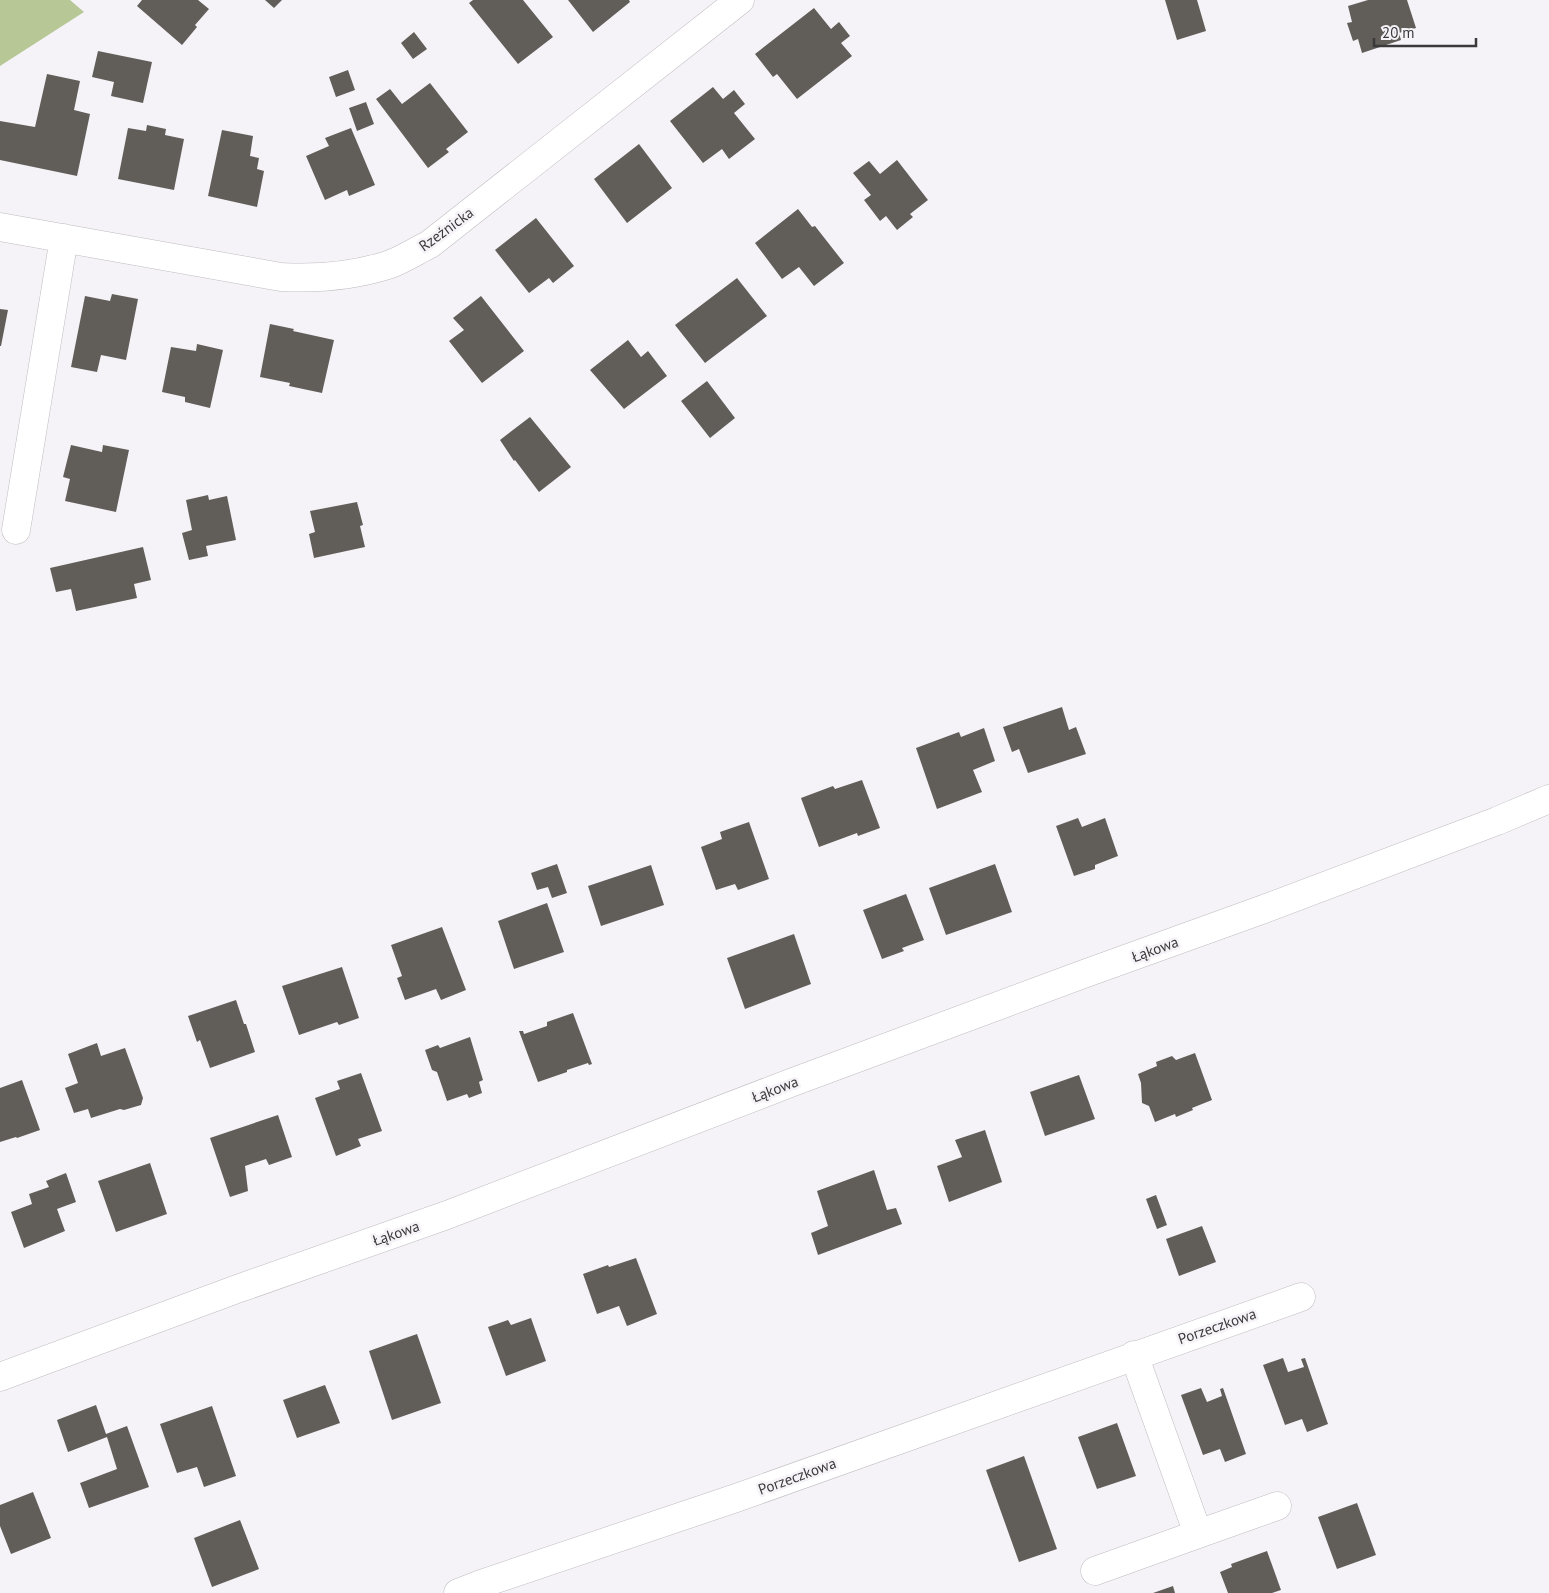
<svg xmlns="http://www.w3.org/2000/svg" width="1549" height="1593" font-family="'PT Sans',sans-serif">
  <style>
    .green { fill: #b7c896 }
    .building { fill: #615e5a }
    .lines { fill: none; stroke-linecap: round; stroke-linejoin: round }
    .minor-casing { stroke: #bfbcc0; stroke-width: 29 }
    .minor { stroke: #fff; stroke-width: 28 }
    .labels { text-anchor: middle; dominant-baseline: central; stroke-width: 5; stroke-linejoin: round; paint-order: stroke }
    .street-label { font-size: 15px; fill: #3b3a3b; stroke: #f6f3f8 }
  </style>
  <rect width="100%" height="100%" fill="#f6f3f8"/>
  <path class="green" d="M0,0H70L84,12L0,66Z"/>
  <path class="building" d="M142,0H198L209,9L195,25L197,27L182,45L137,6Z
    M265,0H282L274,8Z
    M473,0H523L553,37L518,64L469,3Z
    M568,0H629L630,2L593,32Z
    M1165,0H1197L1206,31L1177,40Z
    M1368,0H1407L1416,28L1399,33L1401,40L1362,53L1358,39L1353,41L1347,23L1352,22L1348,6Z
    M814,8L831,29L839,22L850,36L841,43L852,56L797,99L777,74L773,77L755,54Z
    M414,32L427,49L413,59L401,43Z
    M98,51L152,62L143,103L111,96L114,82L92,77Z
    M348,70L355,90L336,97L329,77Z
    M47,74L80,81L74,110L90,114L77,176L0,160V121L35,127Z
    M430,83L468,132L446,149L449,152L428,168L376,99L390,89L402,104Z
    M713,87L723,99L734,90L745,104L734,113L755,139L729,159L722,149L703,163L670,121Z
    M366,102L374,124L357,131L349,108Z
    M147,125L166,129L165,135L184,139L174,190L118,179L128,128L146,131Z
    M351,128L375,185L349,196L347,190L325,200L306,156L329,146L325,138Z
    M222,130L253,136L250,156L259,158L257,169L264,171L257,207L208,196Z
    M639,144L672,188L627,223L594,179Z
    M897,160L928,200L910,214L913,217L897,230L886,216L880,221L864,200L871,195L853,173L869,161L880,174Z
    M798,209L812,227L815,226L844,263L814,286L799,267L782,279L755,243Z
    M536,218L574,266L553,283L549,278L529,293L495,250Z
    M737,278L767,316L705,363L675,325Z
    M112,294L138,299L126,360L101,355L97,372L71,367L85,296L110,301Z
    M481,296L524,351L482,383L449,341L464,330L453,318Z
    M0,309L8,310L1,346H0Z
    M270,324L294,329L293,331L334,340L322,393L289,386L290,383L260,377Z
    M628,340L641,357L648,351L667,376L624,409L590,370Z
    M197,344L223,350L210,408L185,402V397L162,392L171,347L196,351Z
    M707,381L735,418L710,438L681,401Z
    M530,417L571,467L539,492L515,460L514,461L500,440Z
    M71,445L102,452L103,445L129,450L116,512L65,501L70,479L63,477Z
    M208,495L209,500L227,496L236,540L206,546L208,556L189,560L182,533L192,530L186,500Z
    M357,502L363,525L360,526L365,547L314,558L309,534L315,532L310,511Z
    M143,547L151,580L134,584L137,598L76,611L71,589L56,592L50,568Z
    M1062,707L1069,730L1076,727L1086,754L1028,773L1019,749L1012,752L1003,727Z
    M984,728L995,761L973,770L982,792L937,809L916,748L959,732L961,737Z
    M862,780L880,828L858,836L857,833L819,847L801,798L833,786L835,789Z
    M1078,818L1082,827L1105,818L1118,856L1095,865V869L1074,876L1056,826Z
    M749,822L769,879L738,890L735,884L716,890L701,847L722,839L720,832Z
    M557,864L567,893L552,898L548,887L537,890L531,873Z
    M995,864L1012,912L946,935L929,888Z
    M651,865L664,905L601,926L588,886Z
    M906,894L924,940L902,948L904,951L882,959L863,910Z
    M547,903L564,952L514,969L498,921Z
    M442,927L466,990L441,1000L436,989L405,1000L397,978L402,976L391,945Z
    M794,934L811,984L745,1009L727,958Z
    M342,967L359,1018L339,1025L337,1022L299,1035L282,986Z
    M236,1000L244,1024H246L255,1052L210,1068L200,1040L197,1042L188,1016Z
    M573,1013L592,1064L589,1065L588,1063L567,1070V1072L538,1082L519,1031H523L524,1034L547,1026V1022Z
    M470,1037L483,1080L479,1082L482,1093L469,1098L467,1094L447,1101L437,1072L432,1070L425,1050L438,1045L440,1048Z
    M97,1043L101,1056L125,1048L143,1098L141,1105L124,1110L120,1109L91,1118L88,1109L74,1113L65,1088L78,1083L68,1054Z
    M1195,1053L1212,1100L1192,1108L1193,1110L1176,1117L1175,1114L1155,1122L1149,1106L1142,1103L1141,1083L1138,1074L1157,1066L1156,1062L1172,1056L1176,1060Z
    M361,1073L382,1131L358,1139L361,1146L336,1156L315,1098L340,1089L337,1081Z
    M1079,1075L1095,1119L1045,1136L1030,1092Z
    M22,1080L40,1130L17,1138L16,1137L0,1142V1088Z
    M278,1115L292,1157L269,1165L266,1159L245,1166L248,1191L230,1197L210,1138Z
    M985,1130L1002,1182L949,1202L937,1166L962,1157L955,1140Z
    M150,1163L167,1214L116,1232L98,1181Z
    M874,1170L887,1210L896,1208L902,1224L818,1255L811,1233L828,1226L817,1191Z
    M66,1173L76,1202L57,1209L65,1231L24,1248L11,1212L32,1204L29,1194L49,1187L46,1181Z
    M1156,1195L1167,1225L1157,1229L1146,1199Z
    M1202,1226L1216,1262L1179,1276L1166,1239Z
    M636,1258L657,1314L627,1326L619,1306L597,1314L583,1274L608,1265L609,1267Z
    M531,1318L546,1361L506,1376L488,1327L508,1320L511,1325Z
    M417,1334L441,1403L392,1420L369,1351Z
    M1283,1358L1288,1372L1304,1367L1301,1359L1305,1358L1328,1424L1307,1432L1302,1419L1285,1425L1263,1365Z
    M325,1385L340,1423L297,1438L283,1400Z
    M1201,1388L1207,1402L1222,1396L1220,1389L1223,1388L1246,1454L1225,1462L1220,1449L1203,1455L1181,1395Z
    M96,1405L106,1434L127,1426L149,1487L89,1508L80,1483L117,1469L107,1437L68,1452L57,1420Z
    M212,1406L236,1476L204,1487L197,1467L177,1473L160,1424Z
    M1117,1423L1136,1476L1097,1489L1078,1437Z
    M1024,1456L1057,1549L1019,1562L986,1470Z
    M33,1492L51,1538L11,1554L0,1526V1505Z
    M1357,1503L1376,1555L1337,1569L1318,1517Z
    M240,1520L259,1569L212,1587L194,1538Z
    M1267,1551L1281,1590L1272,1593H1228L1220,1572L1232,1567L1231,1564Z
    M1173,1586L1175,1593H1153Z"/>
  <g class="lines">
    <defs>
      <path id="minor" d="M0,227L281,277C317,279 353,276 388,265C402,260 416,251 430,244L740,0
        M16,530L64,238
        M0,1377L237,1289L447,1215L793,1082L1081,975L1264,909L1497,821L1549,799
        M1198,1534L1277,1506
        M1095,1571L1198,1534L1134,1355
        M458,1593L481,1584L736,1498L1301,1297"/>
    </defs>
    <use href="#minor" class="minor-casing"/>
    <use href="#minor" class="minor"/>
  </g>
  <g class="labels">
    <g class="street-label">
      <text transform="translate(446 229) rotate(-36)">Rzeźnicka</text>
      <text transform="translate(1155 949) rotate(-20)">Łąkowa</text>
      <text transform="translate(775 1089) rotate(-21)">Łąkowa</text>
      <text transform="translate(396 1233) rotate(-19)">Łąkowa</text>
      <text transform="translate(1217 1326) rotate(-19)">Porzeczkowa</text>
      <text transform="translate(797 1476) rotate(-20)">Porzeczkowa</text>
    </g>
  </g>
  <path d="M1374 38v8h102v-8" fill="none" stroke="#3b3a3b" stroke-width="2.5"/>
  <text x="1382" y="38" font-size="15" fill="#3b3a3b" stroke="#f6f3f8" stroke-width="4" paint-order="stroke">20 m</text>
</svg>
